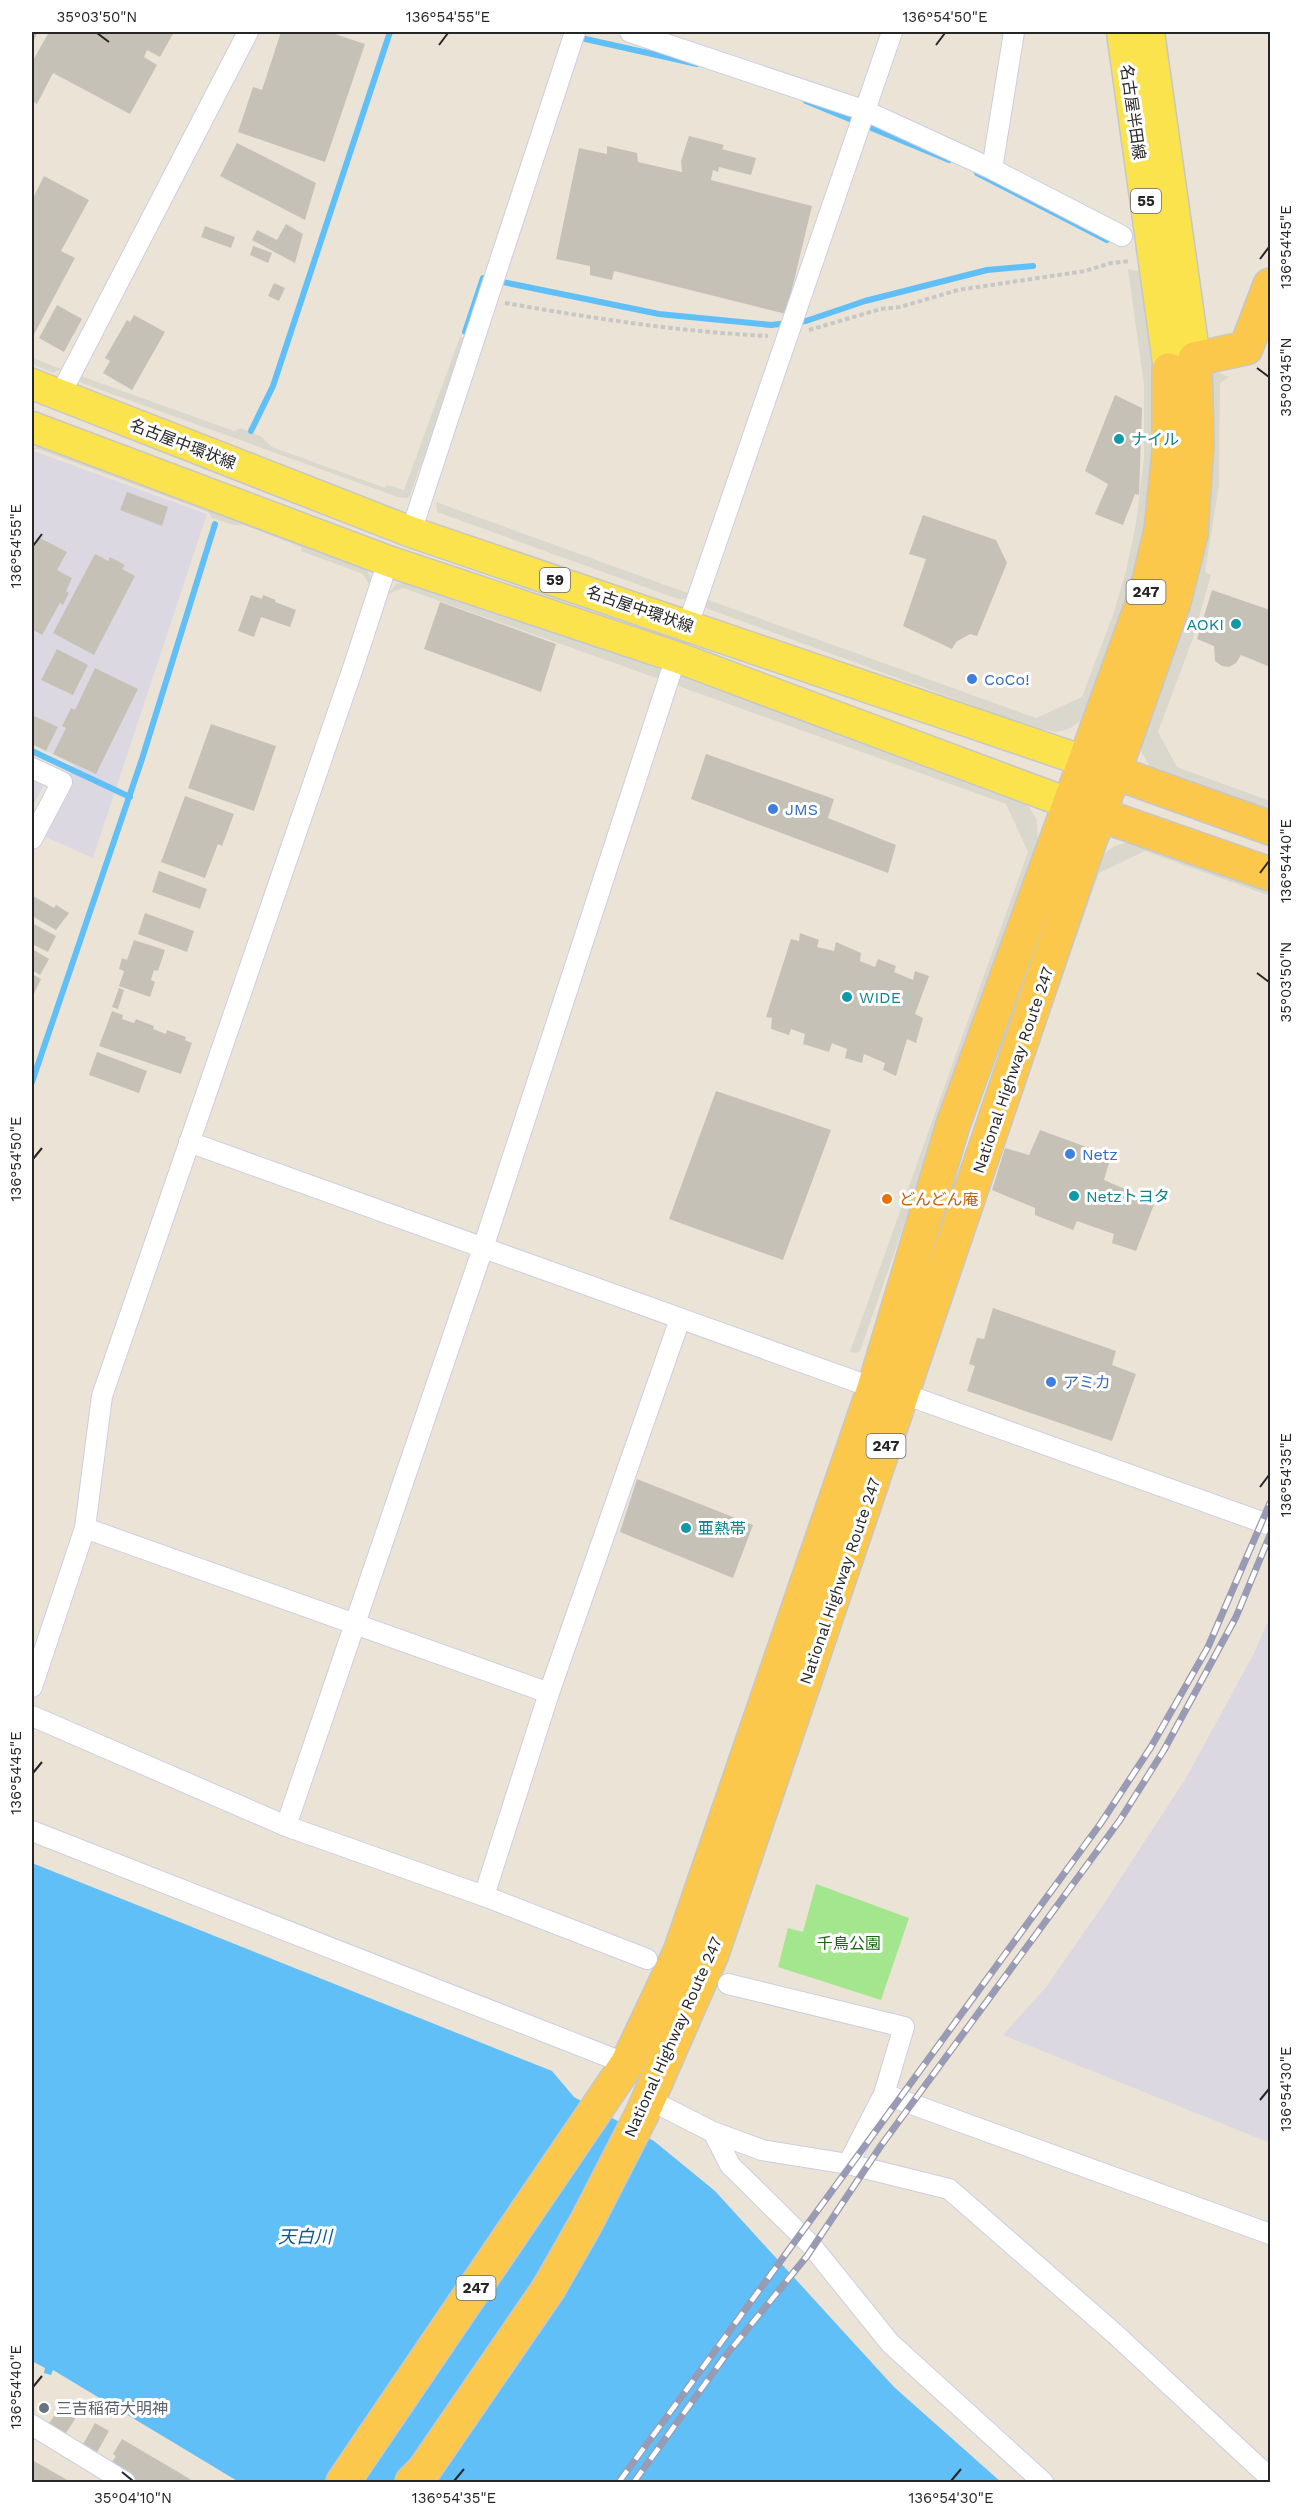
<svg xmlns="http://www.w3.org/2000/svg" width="1302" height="2514" font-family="'Work Sans','Noto Sans JP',sans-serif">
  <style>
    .industrial { fill: #dcd8e2 }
    .green { fill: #a3e68e }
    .plaza { fill: #dad7cd }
    .water { fill: #60bff6 }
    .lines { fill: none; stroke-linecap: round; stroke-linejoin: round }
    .stream { stroke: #60bff6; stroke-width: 6 }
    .building { fill: #c6c1b6 }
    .minor-casing { stroke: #cccde1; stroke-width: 22 }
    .primary-casing { stroke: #c7c7c7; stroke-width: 33 }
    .trunk-casing { stroke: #c7c7c7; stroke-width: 36 }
    .path { stroke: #c7c7c7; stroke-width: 4; stroke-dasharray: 4.5 3; stroke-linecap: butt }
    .minor { stroke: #fff; stroke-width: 20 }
    .primary { stroke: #fae34c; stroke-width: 30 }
    .trunk { stroke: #fcc84c; stroke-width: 33 }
    .rail-casing { stroke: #999ab3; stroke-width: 7 }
    .rail { stroke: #fff; stroke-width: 4.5; stroke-dasharray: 14; stroke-linecap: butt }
    .ticks { fill: none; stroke: #262626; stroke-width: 2 }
    .culture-dot { fill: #0f9aa8; stroke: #fff; stroke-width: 2 }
    .shop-dot { fill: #3f7fe0; stroke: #fff; stroke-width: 2 }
    .food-dot { fill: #e8710a; stroke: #fff; stroke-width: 2 }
    .worship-dot { fill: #6b7280; stroke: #fff; stroke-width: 2 }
    .labels { text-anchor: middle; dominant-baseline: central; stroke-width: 6; stroke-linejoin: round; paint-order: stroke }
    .shield { fill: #fff; stroke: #676767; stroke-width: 1.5 }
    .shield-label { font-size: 15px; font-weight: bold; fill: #262626 }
    .street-label { font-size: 16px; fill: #262626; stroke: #fff }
    .culture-label { font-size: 16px; fill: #0d838f; stroke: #fff; text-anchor: start }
    .shop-label { font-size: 16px; fill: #366cbe; stroke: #fff; text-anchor: start }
    .food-label { font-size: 16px; fill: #c56008; stroke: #fff; text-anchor: start }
    .park-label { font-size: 16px; fill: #1c6614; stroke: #fff }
    .worship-label { font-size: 16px; fill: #5b616d; stroke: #fff; text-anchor: start }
    .water-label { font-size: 18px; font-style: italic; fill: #04599d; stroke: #fff }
    .neatline { fill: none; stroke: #262626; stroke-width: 2 }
    .ticks-label { font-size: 15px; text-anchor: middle; fill: #262626 }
  </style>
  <rect width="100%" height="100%" fill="#ebe4d6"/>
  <path class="industrial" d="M34,451L207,514L93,858L41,835L74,765L32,744V455Z
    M32,774L46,781L32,808Z
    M1270,1617V2143L1003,2035L1046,1987L1103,1905L1186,1778L1254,1653Z"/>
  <path class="green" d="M816,1884L909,1918L881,2000L778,1967L788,1928L803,1932Z"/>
  <path class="plaza" d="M1128,269L1138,271L1143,277L1156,367V470L1140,564L1086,715L1082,720L1069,729L1056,732L1032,727L703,607V598L1036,718L1082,697L1114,612L1126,571L1136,523L1144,458V386Z
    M460,337L468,339L409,497L407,498L398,497L112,394L82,383L78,378V375L234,431L241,428L262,437L272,447L385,488L387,485L404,490Z
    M32,357L38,360L61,369L53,373L32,364Z
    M1217,372L1229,377L1220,383L1219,484L1205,572L1211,575L1193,638L1158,732L1177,767L1270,801V813L1158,773L1149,765L1139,748L1208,375Z
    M39,444L363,564L370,576L371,588L363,574L301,551V547L244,525H234L212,518L208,512L38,449L32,450Z
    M436,502L690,594L684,599H678L437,512Z
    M414,580L658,669L662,672V680L403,588L388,594L396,584Z
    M681,677L1011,796L1030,808L1037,821L1038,842L866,1334L860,1351L856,1353L850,1352L1028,852L1006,804L673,684L676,679Z
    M1132,841L1270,889V896L1145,851L1099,873L985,1197L1100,856L1115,846Z"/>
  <path class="water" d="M32,1863L552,2071L574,2097L654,2141L715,2191L894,2387L1001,2482H239L53,2370L51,2375L44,2373L45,2368L32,2361Z"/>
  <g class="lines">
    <path class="stream" d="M581,38L697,64
      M806,101L949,160
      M977,173L1107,240
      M465,332L483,278L659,314L771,325L806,321L865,301L987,270L1033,266
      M251,431L273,386L390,32
      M32,751L130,797
      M32,1082L142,759L215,524"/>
  </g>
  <path class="building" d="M32,32H38L32,44Z
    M49,32H174L160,57L147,50L144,57L157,65L130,114L53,73L37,104L32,101V62Z
    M281,32H329L365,44L325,162L238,132L253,87L262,90Z
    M689,136L724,145L722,149L756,158L751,175L719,167L718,172L713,170L711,180L812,206L786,314L614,271L612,280L590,275V266L556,259L579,148L607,154V146L637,153L638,162L682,172L681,161Z
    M237,143L316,183L305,220L220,176Z
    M44,176L89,200L61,251L75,258L32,338V200Z
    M286,224L303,234L295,263L252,240L257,230L277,240Z
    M205,226L235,237L231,248L201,237Z
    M253,246L272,253L268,263L250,255Z
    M274,283L285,288L279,301L268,296Z
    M57,305L82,319L64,352L39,338Z
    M134,315L165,332L132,390L103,373L110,361L105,358L127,320L130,322Z
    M1115,395L1142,408L1139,495L1135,494L1123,525L1095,514L1108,484L1085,471Z
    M127,492L168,507L162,526L120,510Z
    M923,515L996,540L1007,563L977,636L970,634L956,642L952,649L903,626L926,559L909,554Z
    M38,537L67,552L57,570L72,578L66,591L69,593L63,605L60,603L42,635L32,629V549Z
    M95,554L108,561L110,557L125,565L122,569L135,576L94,655L53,633Z
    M1212,590L1270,610V667L1241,655L1236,663L1229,667L1222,666L1215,661L1214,646L1197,639Z
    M251,595L262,599L263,595L276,600L275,602L296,610L290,627L261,617L254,637L238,631Z
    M440,602L556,644L541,692L424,649Z
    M57,649L88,665L73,695L41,680Z
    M95,668L138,689L96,774L53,754L66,728L62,726L71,708L75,710Z
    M32,715L58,727L46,751L32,744Z
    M211,724L276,746L254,811L188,788Z
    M706,754L834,799L828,818L896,845L888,873L691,799Z
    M185,796L234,814L222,846L218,844L205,878L161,862Z
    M159,871L207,889L200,909L152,892Z
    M33,896L54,908L56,905L69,913L56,930L32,916Z
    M145,913L194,931L187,952L138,934Z
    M32,923L56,936L48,952L32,944Z
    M800,933L819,940L817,947L834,951L836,942L861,953L860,961L875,967L878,959L896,966L894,972L913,980L915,971L929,976L915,1014L923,1018L916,1043L907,1039L896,1076L883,1070L885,1063L864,1054L862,1063L845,1058L847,1049L832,1043L829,1052L803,1044L805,1034L791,1029L789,1035L771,1029L772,1018L766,1017L791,939L799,941Z
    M134,940L165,950L158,971L154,970L151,980L155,982L150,997L119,986L124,971L119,969L122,958L127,960Z
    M32,949L49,959L40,975L32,970Z
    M32,974L41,979L32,998Z
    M119,988L124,990L118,1009L112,1007Z
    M112,1011L123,1015L122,1019L134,1023L136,1019L154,1026L153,1029L166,1034L167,1030L186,1037L185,1040L192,1043L181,1074L99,1046Z
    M97,1052L147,1071L139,1093L89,1075Z
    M716,1091L831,1130L783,1260L669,1219Z
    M1040,1130L1111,1156L1104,1180L1155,1202L1136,1251L1112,1243L1114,1234L1077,1221L1073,1230L1035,1215V1208L992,1190L1005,1148L1029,1155Z
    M993,1308L1116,1351L1112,1365L1136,1374L1112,1441L967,1391L975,1366L969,1364L977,1338L984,1339Z
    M637,1479L753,1525L733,1578L620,1532Z
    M63,2403L79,2413L64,2436L48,2425Z
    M95,2423L109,2431L96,2454L82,2446Z
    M122,2439L190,2479L189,2481L192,2482H139L110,2465L116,2456L113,2454Z
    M32,2460L71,2482H32Z"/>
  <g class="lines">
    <defs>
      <path id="minor" d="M630,32L866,111L992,169L1122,236
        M992,169L1014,32
        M60,395L248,32
        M411,532L575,32
        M688,625L892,32
        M32,768L62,782L32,839
        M189,1142L874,1388
        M904,1394L1270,1525
        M85,1528L549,1693
        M32,1687L85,1528L102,1396L354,665L388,561
        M32,1716L286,1826L484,1896L647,1959
        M286,1826L483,1248L676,657
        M32,1831L627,2064
        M484,1896L549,1693L680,1319
        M728,1984L904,2027L884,2094L848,2164L949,2189L1114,2333L1270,2478
        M884,2094L1270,2234
        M648,2099L713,2132L762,2150L848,2164
        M713,2132L730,2165L811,2245L890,2343L1043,2482
        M32,2425L125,2482"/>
      <path id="primary" d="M1122,32L1169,370
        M1149,32L1195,359
        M32,384L411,532L1084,761
        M32,427L388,561L676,657L1068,803"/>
      <path id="trunk" d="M1094,765L1270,828
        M1078,807L1270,874
        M343,2482L627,2064L680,1952L874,1388L953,1125L1146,593L1161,530L1169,452V370
        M412,2482L424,2470L549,2288L586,2223L642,2114L712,1954L1081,866L1174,602L1191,534L1197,445L1195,359L1246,348L1270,285"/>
    </defs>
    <use href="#minor" class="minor-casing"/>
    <use href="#primary" class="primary-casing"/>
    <use href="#trunk" class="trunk-casing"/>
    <path class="path" d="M505,303C592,318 680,332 768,336
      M809,330L881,309L900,307L958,290L1085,271L1111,263L1130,261"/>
    <use href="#minor" class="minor"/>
    <use href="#primary" class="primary"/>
    <use href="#trunk" class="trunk"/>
    <defs>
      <path id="rail" d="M619,2482L1101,1823L1151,1747L1208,1647L1270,1503
        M634,2482L723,2359L807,2256L880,2147L1120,1820L1164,1750L1236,1617L1270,1535"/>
    </defs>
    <use href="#rail" class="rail-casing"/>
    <use href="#rail" class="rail"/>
  </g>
  <path class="ticks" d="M97,33L109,42M439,45L448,33M936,45L945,33M1260,259L1269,247M1257,368L1269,377M33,546L42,534M1260,873L1269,861M1257,973L1269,982M33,1159L42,1148M1260,1487L1269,1475M33,1773L42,1762M1260,2100L1269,2089M33,2387L42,2376M122,2472L133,2481M454,2481L464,2469M951,2481L961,2469"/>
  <g class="culture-dot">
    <circle cx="1119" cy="439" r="6"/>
    <circle cx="1236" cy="624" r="6"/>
    <circle cx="847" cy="997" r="6"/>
    <circle cx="1074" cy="1196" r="6"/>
    <circle cx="686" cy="1528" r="6"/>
  </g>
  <g class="shop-dot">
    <circle cx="972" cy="679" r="6"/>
    <circle cx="773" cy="809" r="6"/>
    <circle cx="1070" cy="1154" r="6"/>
    <circle cx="1051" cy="1382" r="6"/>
  </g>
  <circle class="food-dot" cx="887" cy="1199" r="6"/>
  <circle class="worship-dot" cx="44" cy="2408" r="6"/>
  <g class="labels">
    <g class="shield">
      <rect x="1131" y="189" width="30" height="24" rx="4.5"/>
      <rect x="540" y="568" width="30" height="24" rx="4.5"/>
      <rect x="1126.5" y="580" width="39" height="24" rx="4.5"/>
      <rect x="866.5" y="1434" width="39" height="24" rx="4.5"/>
      <rect x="456.5" y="2276" width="39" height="24" rx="4.5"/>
    </g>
    <g class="shield-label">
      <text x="1146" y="201">55</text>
      <text x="555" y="580">59</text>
      <text x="1146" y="592">247</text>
      <text x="886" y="1446">247</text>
      <text x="476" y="2288">247</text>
    </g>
    <g class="street-label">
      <text transform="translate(1133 112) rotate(82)">名古屋半田線</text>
      <text transform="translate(183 444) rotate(21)">名古屋中環状線</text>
      <text transform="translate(640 609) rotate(19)">名古屋中環状線</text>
      <text transform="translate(1013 1070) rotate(-71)">National Highway Route 247</text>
      <text transform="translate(840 1581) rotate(-71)">National Highway Route 247</text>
      <text transform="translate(673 2037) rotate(-66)">National Highway Route 247</text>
    </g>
    <g class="culture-label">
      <text x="1131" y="439">ナイル</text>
      <text x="1224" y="624" text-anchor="end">AOKI</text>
      <text x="859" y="997">WIDE</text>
      <text x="1086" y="1196">Netzトヨタ</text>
      <text x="698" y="1528">亜熱帯</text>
    </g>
    <g class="shop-label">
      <text x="984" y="679">CoCo!</text>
      <text x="785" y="809">JMS</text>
      <text x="1082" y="1154">Netz</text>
      <text x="1063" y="1382">アミカ</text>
    </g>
    <g class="food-label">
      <text x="899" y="1199">どんどん庵</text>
    </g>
    <g class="park-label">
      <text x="849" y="1943">千鳥公園</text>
    </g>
    <g class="worship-label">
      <text x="56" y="2408">三吉稲荷大明神</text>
    </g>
    <g class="water-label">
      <text x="305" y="2236">天白川</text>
    </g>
  </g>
  <rect width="1302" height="2514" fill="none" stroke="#ffffff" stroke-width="66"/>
  <rect x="33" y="33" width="1236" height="2448" class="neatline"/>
  <g class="ticks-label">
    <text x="97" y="22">35°03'50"N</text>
    <text x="448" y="22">136°54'55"E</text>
    <text x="945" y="22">136°54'50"E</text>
    <text transform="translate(1286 247) rotate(-90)" y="5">136°54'45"E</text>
    <text transform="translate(1286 377) rotate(-90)" y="5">35°03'45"N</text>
    <text transform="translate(16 546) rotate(-90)" y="5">136°54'55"E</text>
    <text transform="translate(1286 861) rotate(-90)" y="5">136°54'40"E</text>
    <text transform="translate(1286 982) rotate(-90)" y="5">35°03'50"N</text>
    <text transform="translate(16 1159) rotate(-90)" y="5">136°54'50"E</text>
    <text transform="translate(1286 1475) rotate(-90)" y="5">136°54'35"E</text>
    <text transform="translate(16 1773) rotate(-90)" y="5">136°54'45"E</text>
    <text transform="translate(1286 2089) rotate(-90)" y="5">136°54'30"E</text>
    <text transform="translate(16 2387) rotate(-90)" y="5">136°54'40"E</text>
    <text x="133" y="2503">35°04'10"N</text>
    <text x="454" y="2503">136°54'35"E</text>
    <text x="951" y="2503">136°54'30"E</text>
  </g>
</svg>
